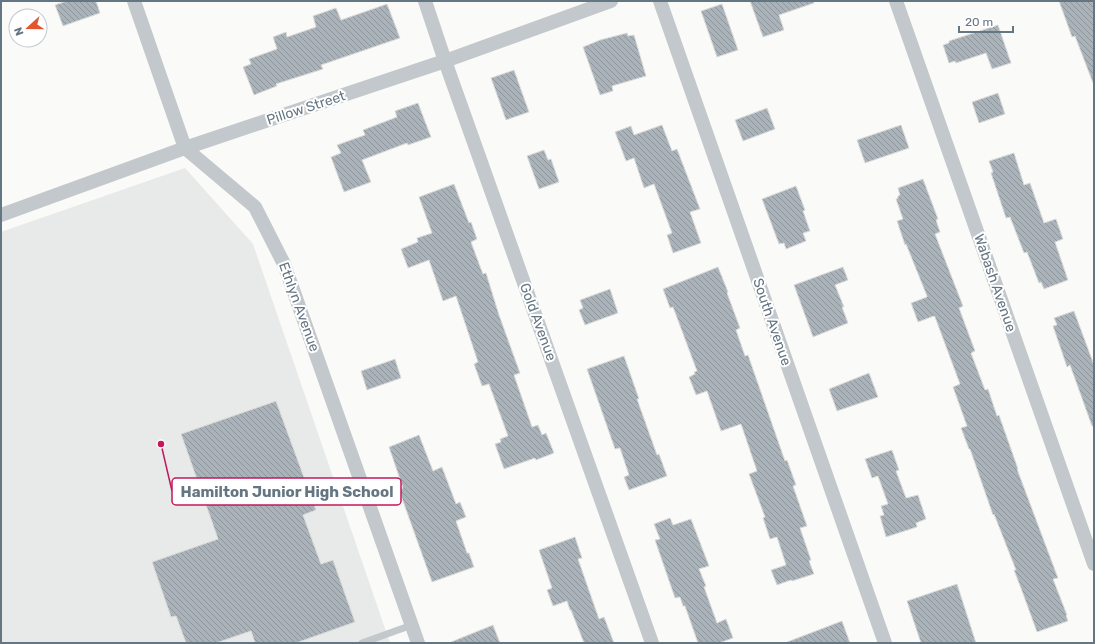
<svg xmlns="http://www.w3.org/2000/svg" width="1095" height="644" font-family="Rubik,sans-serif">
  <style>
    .built { fill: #e8e9e9 }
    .building { fill: url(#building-back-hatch); stroke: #dcdcda }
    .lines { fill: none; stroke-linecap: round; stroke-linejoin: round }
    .lane { stroke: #c3c8cc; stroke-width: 7 }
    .street { stroke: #c3c8cc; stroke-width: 14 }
    .labels { text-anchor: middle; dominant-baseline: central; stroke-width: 4; stroke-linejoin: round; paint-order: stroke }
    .street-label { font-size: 14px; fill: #657683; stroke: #fff }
    .leader { fill: none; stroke: #c2185b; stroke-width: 1.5 }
    .callout-dot { fill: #c2185b; stroke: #fff; stroke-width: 1.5 }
    .callout { fill: #fff; stroke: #c2185b; stroke-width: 1.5 }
    .callout-label { font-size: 15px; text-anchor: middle; font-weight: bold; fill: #657683 }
  </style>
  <defs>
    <pattern id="building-back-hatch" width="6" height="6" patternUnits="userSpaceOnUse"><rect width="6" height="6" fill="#aab3b9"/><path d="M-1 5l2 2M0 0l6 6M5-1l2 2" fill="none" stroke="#8e969c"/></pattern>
  </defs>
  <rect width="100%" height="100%" fill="#fafaf8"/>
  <path class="built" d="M185,168L253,244L390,643H1V232Z"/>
  <path class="building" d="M67,1H96L100,13L63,26L55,5Z
    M750,1H813L814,3L779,15L784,30L763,37Z
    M1059,1H1094V83H1093L1075,36L1072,37Z
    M387,4L400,38L321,65L323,69L276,84L277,86L254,95L243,67L251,64L249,59L277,49L273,37L286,32L287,37L316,27L313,16L336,8L341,20Z
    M722,4L738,50L717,57L701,11Z
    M998,25L1011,63L992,69L986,53L956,63L955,61L949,63L943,45L949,43V41Z
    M627,33L628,36L634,35L646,76L612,86L613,91L600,95L583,47L600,40Z
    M514,70L529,112L506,120L491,78Z
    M998,93L1005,114L979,123L972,102Z
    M418,103L431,137L408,145L407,143L362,160L371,182L344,192L331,157L341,153L337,145L365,135L363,130L397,117L395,111Z
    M767,108L775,129L743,141L735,120Z
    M662,125L672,151L677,149L700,209L690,212L701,243L673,253L667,235L672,233L654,184L644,188L634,158L626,161L615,132L631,126L634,135Z
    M901,125L909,148L865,163L857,140Z
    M544,150L548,160L551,159L559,182L539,189L527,156Z
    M1014,153L1024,185L1030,183L1044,223L1056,219L1063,239L1055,242L1068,280L1044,289L1041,282L1039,283L1027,252L1024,253L1010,217L1006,218L991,173L993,172L989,161Z
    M923,179L938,219L936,220L940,232L935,234L963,306L959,308L975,351L971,353L985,390L988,389L997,416L999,415L1018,469H1017L1058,578L1053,579L1067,615H1066L1068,621L1037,632L1022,591L1014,570H1016L994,514L993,515L970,449H969L961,428L967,426L953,387L960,384L935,317L934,316L918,322L911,303L927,297V296L906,244L905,245L897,221L903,219L896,199L898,198V196L900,195L898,188Z
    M454,184L469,223L471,222L477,239L471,242L481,269L483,274L486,273L499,315L520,373L514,375L532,427L538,425L542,435L546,433L554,453L536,460L535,458L504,469L495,444L501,442L500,439L508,436L489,384L482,386L474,364L478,362L456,296L443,301L429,260L408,268L401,249L418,242L417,238L432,233L419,197Z
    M796,186L805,210L803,211L810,231L803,233L806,241L786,249L784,243L779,244L762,199Z
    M718,267L728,292L727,293L740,328L736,330L745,356L748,355L785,461L787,460L796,485L793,486L807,526L800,528L811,560L809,561L814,574L792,581L791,580L777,585L771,570L786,565L777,537L770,539L763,518L765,517L749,474L757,471L741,424L721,431L707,391L696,395L689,377L695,374L694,372L697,371L673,307L670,308L663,289Z
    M843,267L848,280L835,285L844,307H842L848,323L813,337L794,285Z
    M610,289L618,313L585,325L579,310L583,308L580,300Z
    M1074,311L1094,365V426H1092L1070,365L1067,367L1053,326L1057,325L1054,318Z
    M624,356L639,399H637L657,455L659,454L667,476L629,490L624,477L629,475L620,448L615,449L587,369Z
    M395,359L401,378L367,390L361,371Z
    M869,373L878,397L837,411L829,389Z
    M276,401L316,510L303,515L321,564L333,560L355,622L296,643H255L251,631L216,643H186L176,616L171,617L152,562L218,539L181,434Z
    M419,435L433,471L442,467L456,504L460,502L466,517L456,521L467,553H469L474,567L432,582L399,490L403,488L389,447Z
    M892,450L899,470L896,471L906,498L918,495L926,519L916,523L917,527L886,537L880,516L884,515L881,506L888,504L878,476L872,478L865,459Z
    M670,518L673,525L691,519L709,566L699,569L706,586L704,587L717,623L726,619L733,638L719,643H698L685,606H683L680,597L675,598L655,540L660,539L654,524Z
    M575,537L582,558L578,559L599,619L604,617L614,643H584L571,610H570L567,601L553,606L547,590L552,588L539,550Z
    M957,584L976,643H921L907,601Z
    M842,621L850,643H787V642Z
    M493,625L500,643H451V642Z"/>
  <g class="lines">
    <path class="lane" d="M362,643L412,625"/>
    <path class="street" d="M134,1L185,148L255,207L284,264L418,643
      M425,1L445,61L652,643
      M660,1L885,643
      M896,1L1094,564
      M1,215L185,148L445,61L611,1"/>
  </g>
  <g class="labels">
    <g class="street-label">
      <text transform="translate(306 108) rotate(-18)">Pillow Street</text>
      <text transform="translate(995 283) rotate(71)">Wabash Avenue</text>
      <text transform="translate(299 307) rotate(70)">Ethlyn Avenue</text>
      <text transform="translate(538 322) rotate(70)">Gold Avenue</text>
      <text transform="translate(772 322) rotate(71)">South Avenue</text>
    </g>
  </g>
  <path class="leader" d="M161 444L172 491"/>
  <circle class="callout-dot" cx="161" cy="444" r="4"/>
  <rect class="callout" x="172" y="478" width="229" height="27" rx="4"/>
  <g class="callout-label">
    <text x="287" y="497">Hamilton Junior High School</text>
  </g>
  <rect width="1095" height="644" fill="none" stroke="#657683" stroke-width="4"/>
  <g transform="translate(28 28) rotate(249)"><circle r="19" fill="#ffffff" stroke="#c1c8cd"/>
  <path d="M0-3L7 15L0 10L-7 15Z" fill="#e4572e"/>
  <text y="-6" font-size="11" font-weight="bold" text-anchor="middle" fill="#657683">N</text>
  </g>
  <path d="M959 26v6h54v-6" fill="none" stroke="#657683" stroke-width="2"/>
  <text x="965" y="26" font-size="12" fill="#657683" stroke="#ffffff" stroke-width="3" paint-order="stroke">20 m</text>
</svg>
